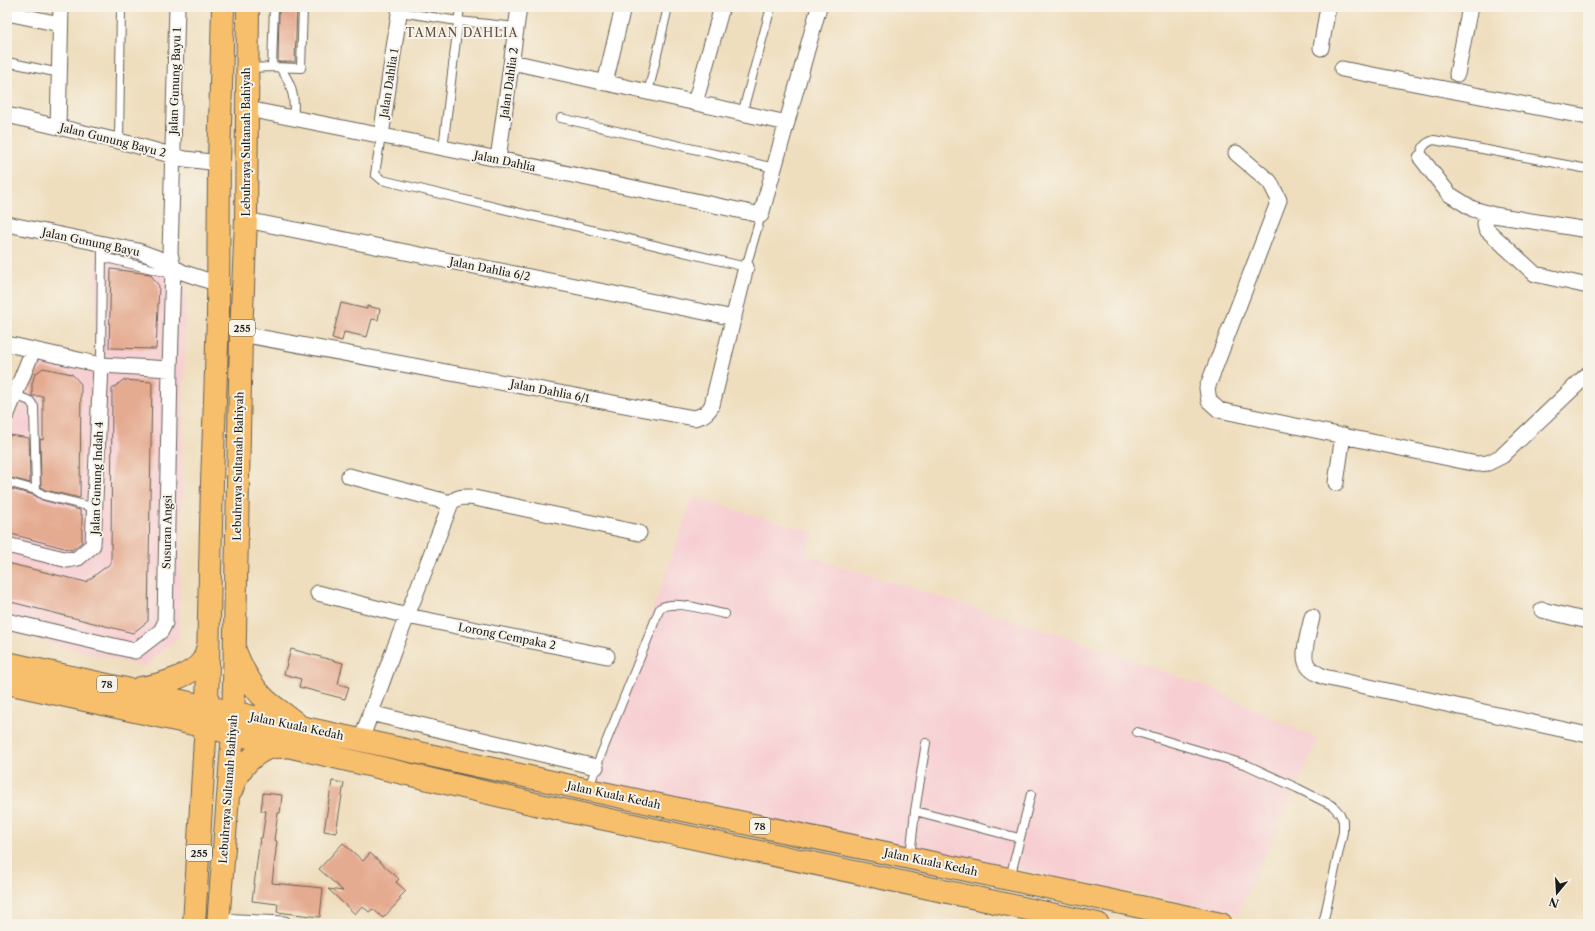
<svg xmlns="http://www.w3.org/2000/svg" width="1595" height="931" font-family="'Libre Caslon Text',serif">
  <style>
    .built { fill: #f7cfd3 }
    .building { fill: #e5ab91 }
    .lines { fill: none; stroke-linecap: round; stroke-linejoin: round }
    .service-casing { stroke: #666055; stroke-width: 10 }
    .minor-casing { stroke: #666055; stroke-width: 17 }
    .primary-casing { stroke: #666055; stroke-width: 24 }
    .service { stroke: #fff; stroke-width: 8 }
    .minor { stroke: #fff; stroke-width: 15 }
    .primary { stroke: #f7bf6c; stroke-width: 22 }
    .labels { text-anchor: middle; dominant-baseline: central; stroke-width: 4; stroke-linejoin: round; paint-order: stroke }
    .shield { fill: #f7f3e8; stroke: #5e5c59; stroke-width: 1 }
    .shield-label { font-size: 10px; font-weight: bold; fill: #1c1c1c }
    .street-label { font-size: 11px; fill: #1c1c1c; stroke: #f7f3e8 }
    .neighbourhood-label { font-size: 12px; letter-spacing: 1px; fill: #624e45; stroke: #f7f3e8 }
  </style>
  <rect width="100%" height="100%" fill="#f7f3e8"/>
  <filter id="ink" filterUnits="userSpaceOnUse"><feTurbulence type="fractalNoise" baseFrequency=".025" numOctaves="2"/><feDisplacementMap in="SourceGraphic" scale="8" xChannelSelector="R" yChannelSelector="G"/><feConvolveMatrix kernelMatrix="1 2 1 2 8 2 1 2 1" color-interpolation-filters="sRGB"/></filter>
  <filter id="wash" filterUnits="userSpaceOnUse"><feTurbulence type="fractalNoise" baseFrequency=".012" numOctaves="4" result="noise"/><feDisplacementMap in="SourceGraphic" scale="16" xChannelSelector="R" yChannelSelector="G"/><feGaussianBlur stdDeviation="0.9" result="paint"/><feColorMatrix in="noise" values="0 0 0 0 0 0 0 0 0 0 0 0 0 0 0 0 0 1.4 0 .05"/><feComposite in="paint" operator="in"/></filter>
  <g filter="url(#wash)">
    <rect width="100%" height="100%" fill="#efdebe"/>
    <path class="built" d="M96,249L141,259L186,284L179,637L144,667L7,632V436L38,360L94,373Z
      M692,497L814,532L806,555L1062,635L1210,688L1318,739L1238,913L592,787Z"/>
    <g id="blocks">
      <path class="building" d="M279,7H297L295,62H278Z
        M111,269L150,274L159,286L156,349L109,348Z
        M341,303L367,309V306L380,309L378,320L372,319L367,337L344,332L342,341L332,338Z
        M43,368L72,374L81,384L80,498L45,490L41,487L40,439L43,440V396H32V384L35,374Z
        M123,380L152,382L148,621L133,633L7,601V563L86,582L111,563L112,389Z
        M10,435L29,438L30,483L7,477V441Z
        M7,488L34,495L42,500L80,510V514H82V542L72,550L7,533Z
        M291,649L343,663L338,684L349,687L345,699L299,687L301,679L284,674Z
        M332,781L344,783L336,833L324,831Z
        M263,793L282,795L280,813H278L274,840L277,841L272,883L323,888L320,917L277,912L278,904L252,901L260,838H262L266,811H261Z
        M343,843L363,861L370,853L399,879L396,882L406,891L399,898L401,899L383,918L373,909L369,912L362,906L355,914L328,889L343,891L319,869Z"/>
    </g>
  </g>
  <g filter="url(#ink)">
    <use href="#blocks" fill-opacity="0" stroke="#666055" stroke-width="1"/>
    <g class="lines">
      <defs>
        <path id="service" d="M400,12L458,21L517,27
          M7,62L50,71L59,72
          M272,67L301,68L303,7
          M249,68L272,67L274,7
          M280,68C292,83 296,99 293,118
          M648,93L668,7
          M742,114L771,7
          M561,118L775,168
          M381,136L375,174L382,180L746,267L761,215
          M119,141L121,7
          M443,148L460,7
          M1421,158C1421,148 1424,143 1434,140L1588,169
          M102,257L173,274
          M101,365L102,244
          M15,395L30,401L34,407L36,490
          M7,482L36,490L43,495L96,508
          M1137,732L1247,765L1297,788L1333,806L1340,814L1343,821V832L1323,924
          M589,788L596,767L660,608C676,599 707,611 725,614
          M915,811L1019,838
          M910,857L915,811L926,743
          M1010,878L1031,794"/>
        <path id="minor" d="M7,13L60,24
          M1321,48L1328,7
          M512,62L787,123
          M1342,69L1588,117
          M1457,74L1470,7
          M605,83L623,7
          M695,103L722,7
          M248,109L498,159L761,215L819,7
          M7,115L131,144L185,159L219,163
          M58,127L61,7
          M381,136L400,7
          M1236,153L1270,182L1279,200L1207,388L1209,401L1219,410L1477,464L1488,463L1502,456L1588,374
          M1421,158L1449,194L1473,209L1494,215
          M498,159L519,7
          M246,220L734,318
          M7,224L138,251L157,258L182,272L218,284
          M1588,230L1494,215L1486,219L1485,224L1486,229L1535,274L1588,286
          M241,334L694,418C703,416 708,413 712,405L746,267
          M7,344L101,365L170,369
          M7,414L33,350
          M349,476L451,503
          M1336,483L1343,435
          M7,545L68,560L78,558L93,545L101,365
          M318,593L407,616L607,656
          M1542,610L1588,621
          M1312,617C1310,629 1300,657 1308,666C1312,672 1318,674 1324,677L1588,735
          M7,621L135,651L161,631L165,623L170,369L173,267L170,253L177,7
          M370,713L596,767
          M361,740L393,652L451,503C457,497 462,497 470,497L639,533
          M218,921L284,924"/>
        <path id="primary" d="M236,653C243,671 252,687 266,700C275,708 286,715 296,723
          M7,663L589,790L1221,924
          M7,683L176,720L544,806L1098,924
          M140,688C159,685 195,676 204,658C206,654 207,649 208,646
          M232,789C237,768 260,744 283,747
          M194,924L207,706L212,482L218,317L219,163L223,7
          M218,924L233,733L241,334L246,220L248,7"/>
      </defs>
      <use href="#service" class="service-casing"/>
      <use href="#minor" class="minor-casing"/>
      <use href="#primary" class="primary-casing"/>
      <use href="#service" class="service"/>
      <use href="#minor" class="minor"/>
      <use href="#primary" class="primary"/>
    </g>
  </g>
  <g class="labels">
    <g class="shield">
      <rect x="229" y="320" width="26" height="16" rx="3"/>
      <rect x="97" y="676" width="20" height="16" rx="3"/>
      <rect x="750" y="818" width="20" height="16" rx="3"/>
      <rect x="186" y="845" width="26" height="16" rx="3"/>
    </g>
    <g class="shield-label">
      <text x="242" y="328">255</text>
      <text x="107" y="684">78</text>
      <text x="760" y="826">78</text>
      <text x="199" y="853">255</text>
    </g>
    <g class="street-label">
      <text transform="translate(175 81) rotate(-88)">Jalan Gunung Bayu 1</text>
      <text transform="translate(389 83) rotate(-81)">Jalan Dahlia 1</text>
      <text transform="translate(509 83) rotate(-82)">Jalan Dahlia 2</text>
      <text transform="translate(113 140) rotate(14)">Jalan Gunung Bayu 2</text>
      <text transform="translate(246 142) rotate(-90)">Lebuhraya Sultanah Bahiyah</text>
      <text transform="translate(505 161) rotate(12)">Jalan Dahlia</text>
      <text transform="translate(91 242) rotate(12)">Jalan Gunung Bayu</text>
      <text transform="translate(490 269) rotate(11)">Jalan Dahlia 6/2</text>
      <text transform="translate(550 391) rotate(11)">Jalan Dahlia 6/1</text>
      <text transform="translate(238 466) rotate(-89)">Lebuhraya Sultanah Bahiyah</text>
      <text transform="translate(97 478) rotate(-88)">Jalan Gunung Indah 4</text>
      <text transform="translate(167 532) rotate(-89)">Susuran Angsi</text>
      <text transform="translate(507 636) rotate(11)">Lorong Cempaka 2</text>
      <text transform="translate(297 726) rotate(12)">Jalan Kuala Kedah</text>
      <text transform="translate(228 789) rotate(-86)">Lebuhraya Sultanah Bahiyah</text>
      <text transform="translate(614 795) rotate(12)">Jalan Kuala Kedah</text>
      <text transform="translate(931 862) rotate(12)">Jalan Kuala Kedah</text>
    </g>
    <g class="neighbourhood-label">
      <text x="462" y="32">TAMAN DAHLIA</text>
    </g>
  </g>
  <rect width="1595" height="931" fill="none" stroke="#f7f3e8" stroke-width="24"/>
  <g transform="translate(1557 893) rotate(198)" stroke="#f7f3e8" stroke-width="3" paint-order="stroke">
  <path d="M0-3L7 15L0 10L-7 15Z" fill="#1c1c1c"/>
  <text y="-6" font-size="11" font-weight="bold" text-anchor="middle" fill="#1c1c1c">N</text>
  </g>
</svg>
